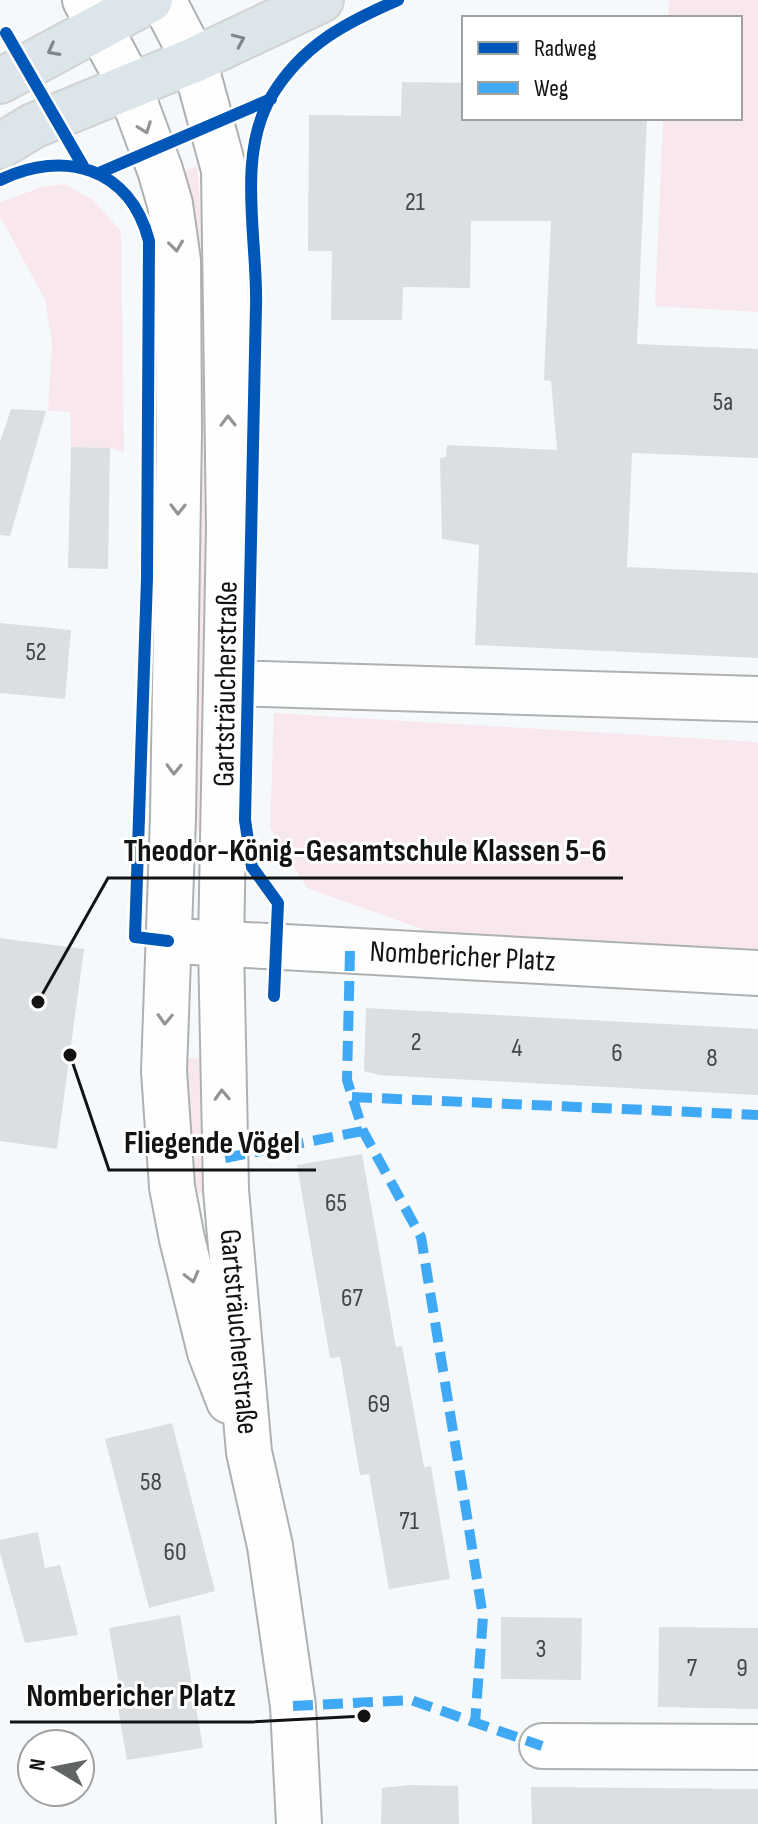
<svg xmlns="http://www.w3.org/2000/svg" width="758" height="1824" font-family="'Sofia Sans Condensed',sans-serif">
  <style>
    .green { fill: #f8e8ee }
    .building { fill: #dcdfe1 }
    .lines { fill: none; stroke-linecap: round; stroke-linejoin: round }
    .minor-casing { stroke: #aeb1b2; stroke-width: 48 }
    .major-casing { stroke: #d1d2d3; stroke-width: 48 }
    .minor { stroke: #fefefe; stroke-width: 44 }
    .major { stroke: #dce5ea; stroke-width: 44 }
    .quiet { stroke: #3fa9f5; stroke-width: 10; stroke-dasharray: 20 10; stroke-linecap: butt }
    .cycleway-casing { stroke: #fff; stroke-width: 17 }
    .cycleway { stroke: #0057b8; stroke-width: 12 }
    .oneway { stroke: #81868a }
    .oneway2 { stroke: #939495 }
    .labels { text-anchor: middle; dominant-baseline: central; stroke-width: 6; stroke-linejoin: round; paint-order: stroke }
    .number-label { font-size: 26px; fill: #444647 }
    .street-label { font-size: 30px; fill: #111314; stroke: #fff }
    .leader { fill: none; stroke: #111314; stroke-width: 3 }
    .callout-dot { fill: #111314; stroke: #fff; stroke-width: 3 }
    .callout-label { font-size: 32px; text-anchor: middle; font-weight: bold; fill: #111314; stroke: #fff; stroke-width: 6; stroke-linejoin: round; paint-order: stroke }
  </style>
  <rect width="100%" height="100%" fill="#f6f9fb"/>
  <path class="green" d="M669,0H758V312L655,306L663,118H740V18H668Z
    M197,166L203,244L211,562L206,831L195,830L181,172Z
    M64,184L93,200L121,231L124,453L110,448L71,447L70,412L48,411L52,342L45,300L0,216V202L42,187Z
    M274,713L758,742V949L433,933L307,888L270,828Z
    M200,1058L206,1159L202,1193L194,1194L183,1059Z"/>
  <path class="building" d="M402,82L464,83V118H647L637,344L758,349V458L632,453L627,567L758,573V658L475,645L479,545L442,539L440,458L446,457L447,445L557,450L551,381L544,380L551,221H471L470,288L403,287L402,320H331L332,251H308L309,115L401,116Z
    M11,409L46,411L10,536L0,535V442Z
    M71,447L110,448L108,569L68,568Z
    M0,623L71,630L65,699L0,693Z
    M0,938L84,949L57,1149L0,1141Z
    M366,1008L758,1029V1095L379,1075L364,1071Z
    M362,1154L396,1347L402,1346L424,1467L431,1466L450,1579L389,1589L369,1474L360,1475L340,1357L330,1358L297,1165Z
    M172,1423L215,1591L149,1608L105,1439Z
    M38,1532L45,1568L60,1565L78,1635L25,1643L0,1553V1540Z
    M180,1615L203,1748L127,1760L116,1697L121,1696L109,1628Z
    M501,1617L582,1618L581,1680L501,1679Z
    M659,1627L758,1628V1709L658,1707Z
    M410,1785L458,1786L459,1824H381L382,1788Z
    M531,1787L758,1789V1824H532Z"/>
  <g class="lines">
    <defs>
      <g id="minor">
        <path d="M85,0L124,73L160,170L170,204L178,261L179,431L173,817L164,1071L172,1187L182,1239L210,1352L229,1401"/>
        <path id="s1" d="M163,0L194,60L224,170L229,527L221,944L226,1190L249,1452L270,1546L293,1706L299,1824"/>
        <path d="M226,683L758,699"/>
        <path id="s2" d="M193,942L758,973"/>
        <path d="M542,1746L758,1747"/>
      </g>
      <path id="major" d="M0,81L150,0
        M0,146L33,126L194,60L321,0"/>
    </defs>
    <use href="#minor" class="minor-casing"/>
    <use href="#major" class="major-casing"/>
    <use href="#minor" class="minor"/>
    <use href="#major" class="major"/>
    <path class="quiet" d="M350,951L347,1080L363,1131L421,1237L467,1516L483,1617L475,1723
      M352,1097L758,1115
      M225,1158L363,1131
      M293,1706L411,1700L542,1746"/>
    <defs>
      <path id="cycleway" d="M6,33L83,166
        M99,173L271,99
        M0,180C64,149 130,167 149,241L147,578L135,937L168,941
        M274,996L278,903L252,867L245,820C249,649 253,478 256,306C258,241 236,157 271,97C302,45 345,23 398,0"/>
    </defs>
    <use href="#cycleway" class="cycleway-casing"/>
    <use href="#cycleway" class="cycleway"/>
  </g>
  <defs><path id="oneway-chevron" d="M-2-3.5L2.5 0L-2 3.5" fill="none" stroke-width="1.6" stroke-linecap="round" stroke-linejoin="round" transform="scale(2)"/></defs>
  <g class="oneway">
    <use href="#oneway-chevron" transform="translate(239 40) rotate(-24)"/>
    <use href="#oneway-chevron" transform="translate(53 50) rotate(152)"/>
  </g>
  <g class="oneway2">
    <use href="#oneway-chevron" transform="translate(145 128) rotate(70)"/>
    <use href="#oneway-chevron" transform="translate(176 246) rotate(83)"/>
    <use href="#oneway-chevron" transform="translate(228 421) rotate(-91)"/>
    <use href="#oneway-chevron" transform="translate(178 509) rotate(91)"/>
    <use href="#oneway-chevron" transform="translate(174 769) rotate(91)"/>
    <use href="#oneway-chevron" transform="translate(165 1019) rotate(92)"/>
    <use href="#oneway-chevron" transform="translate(222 1095) rotate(-92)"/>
    <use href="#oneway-chevron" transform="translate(192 1277) rotate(76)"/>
  </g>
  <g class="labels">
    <g class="number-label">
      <text x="415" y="202">21</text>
      <text x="723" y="402">5a</text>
      <text x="36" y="652">52</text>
      <text x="416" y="1042">2</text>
      <text x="517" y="1048">4</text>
      <text x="617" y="1053">6</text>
      <text x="712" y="1058">8</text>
      <text x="336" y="1203">65</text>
      <text x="352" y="1298">67</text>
      <text x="379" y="1404">69</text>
      <text x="151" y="1482">58</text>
      <text x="409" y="1521">71</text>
      <text x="175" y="1552">60</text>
      <text x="541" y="1649">3</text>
      <text x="692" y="1668">7</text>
      <text x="742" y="1668">9</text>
    </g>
    <g class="street-label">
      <text transform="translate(226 684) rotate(-89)">Gartsträucherstraße</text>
      <text stroke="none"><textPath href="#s2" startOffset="270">Nombericher Platz</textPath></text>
      <text stroke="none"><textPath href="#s1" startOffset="1344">Gartsträucherstraße</textPath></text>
    </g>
  </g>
  <path class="leader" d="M38 1002L108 878H623M70 1055L109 1170H316M364 1716L251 1722H10"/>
  <g class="callout-dot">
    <circle cx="38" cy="1002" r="8"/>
    <circle cx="70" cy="1055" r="8"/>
    <circle cx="364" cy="1716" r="8"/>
  </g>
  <g class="callout-label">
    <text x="365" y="861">Theodor-König-Gesamtschule Klassen 5-6</text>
    <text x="212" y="1153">Fliegende Vögel</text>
    <text x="131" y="1706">Nombericher Platz</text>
  </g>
  <rect x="462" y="16" width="280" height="104" fill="#ffffff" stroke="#a0a1a1" stroke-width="2"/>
  <rect x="478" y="42" width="40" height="12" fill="#0057b8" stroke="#a0a1a1" stroke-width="2"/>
  <text x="534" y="56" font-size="24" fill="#111314">Radweg</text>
  <rect x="478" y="82" width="40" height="12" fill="#3fa9f5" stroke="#a0a1a1" stroke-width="2"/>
  <text x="534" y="96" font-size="24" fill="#111314">Weg</text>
  <g transform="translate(56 1768) rotate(280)"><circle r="38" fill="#ffffff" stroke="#a0a1a1" stroke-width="2"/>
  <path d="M0-6L14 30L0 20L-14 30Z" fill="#616465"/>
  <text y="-12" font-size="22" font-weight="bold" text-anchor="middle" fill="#111314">N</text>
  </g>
</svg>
